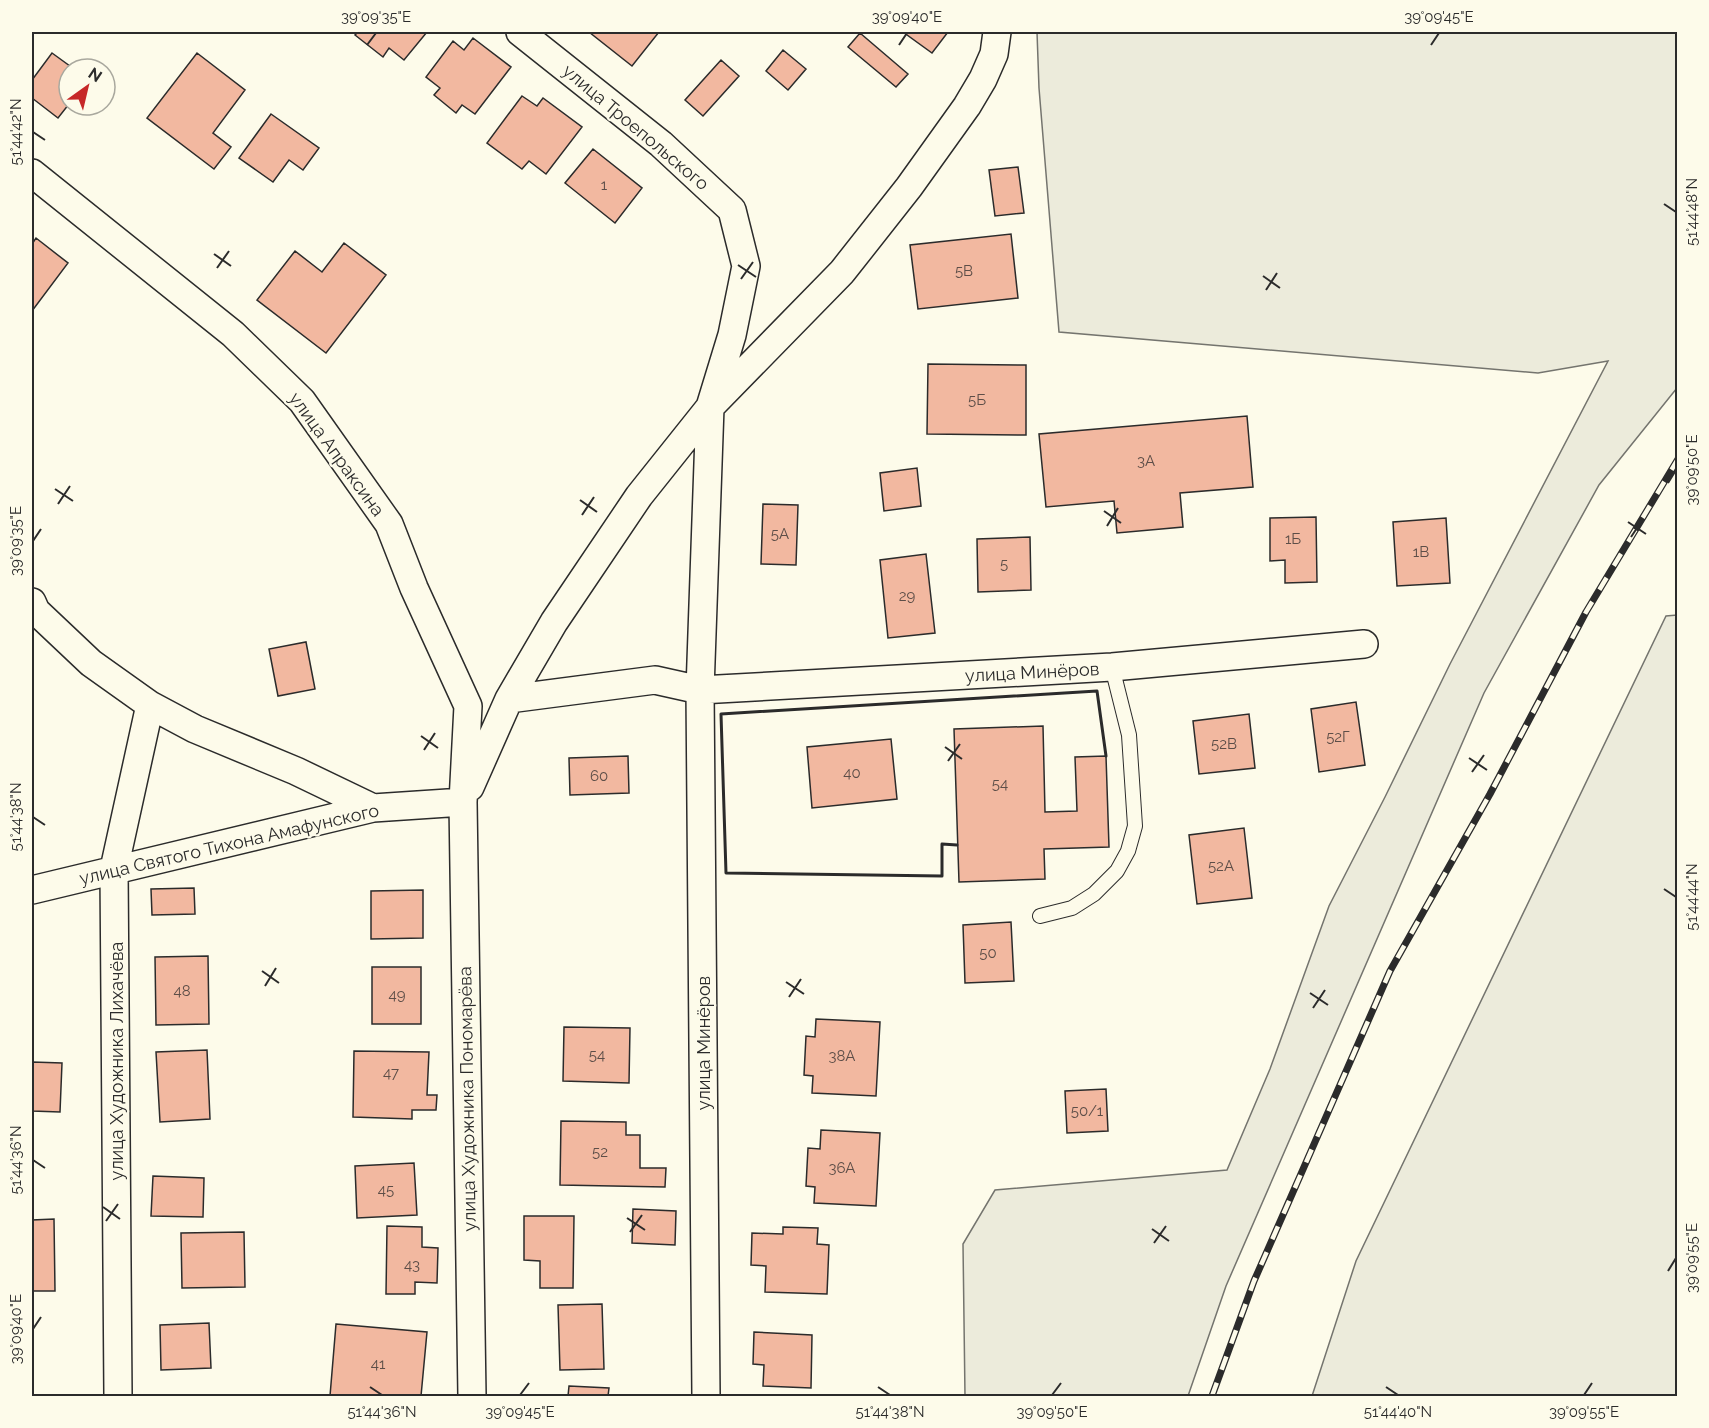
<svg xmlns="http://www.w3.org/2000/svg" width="1709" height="1428" font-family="Raleway,sans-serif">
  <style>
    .green { fill: #ecebdb; stroke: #74746e; stroke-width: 1.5 }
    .building { fill: #f2b8a0; stroke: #2b2b2b; stroke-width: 1.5 }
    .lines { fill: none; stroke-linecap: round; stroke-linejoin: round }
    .lane-casing { stroke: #2b2b2b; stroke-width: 16 }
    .street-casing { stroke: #2b2b2b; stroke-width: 30 }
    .lane { stroke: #fdfbea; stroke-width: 14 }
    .street { stroke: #fdfbea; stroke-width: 27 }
    .rail-casing { stroke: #2b2b2b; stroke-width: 7 }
    .rail { stroke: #fdfbea; stroke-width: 4.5; stroke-dasharray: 14; stroke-linecap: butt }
    .wall { stroke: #2b2b2b; stroke-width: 3 }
    .ticks { fill: none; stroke: #2b2b2b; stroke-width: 2 }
    .labels { text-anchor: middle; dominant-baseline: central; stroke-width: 4.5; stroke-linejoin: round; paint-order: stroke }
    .number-label { font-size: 15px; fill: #5d4e48 }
    .street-label { font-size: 18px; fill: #2b2b2b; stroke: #fdfbea }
    .neatline { fill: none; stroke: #2b2b2b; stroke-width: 2 }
    .ticks-label { font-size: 15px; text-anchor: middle; fill: #2b2b2b }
  </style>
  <rect width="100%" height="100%" fill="#fdfbea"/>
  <path class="green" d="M1037,32H1677V388L1599,485L1484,693L1226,1286L1188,1396H965L963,1244L995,1190L1227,1170L1270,1069L1329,906L1385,797L1450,664L1608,361L1538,373L1059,332L1039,88Z
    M1677,615V1396H1312L1356,1261L1666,616Z"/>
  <path class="building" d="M358,32H427L404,60L389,48L383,57L355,35Z
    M589,32H659L632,66Z
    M903,32H948L932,53Z
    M860,33L908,74L896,87L848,47Z
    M473,38L511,67L475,114L462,105L456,113L434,95L440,88L426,77L453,41L464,50Z
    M783,50L806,69L788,90L766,71Z
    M52,53L74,69H69V104L58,118L32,98V80Z
    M197,53L245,90L213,133L231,147L214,169L147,118Z
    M721,60L739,76L703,116L685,100Z
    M522,96L537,106L543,98L582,127L546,174L529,161L522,169L487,143Z
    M271,114L319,148L303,170L289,160L273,182L239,158Z
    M593,149L642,188L615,223L565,183Z
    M1018,167L1024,213L995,216L989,170Z
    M1011,234L1018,298L918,309L910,245Z
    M36,238L68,263L32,311V244Z
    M344,243L386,275L326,353L257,300L295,251L322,272Z
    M928,364L1026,365V435L927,434Z
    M1247,416L1253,487L1180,493L1183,527L1117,533L1114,501L1046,507L1039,434Z
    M917,468L921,506L884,511L880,473Z
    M763,504L798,505L796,565L761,564Z
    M1316,517L1317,582L1285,583V560L1270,561V518Z
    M1446,518L1450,583L1397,586L1393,522Z
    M1030,537L1031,590L978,592L977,539Z
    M926,554L935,633L888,638L880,560Z
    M306,642L315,689L278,696L269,649Z
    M1356,702L1365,765L1319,772L1311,709Z
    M1249,714L1255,768L1199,774L1193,721Z
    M1043,726L1045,812L1077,811L1075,757L1106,756L1109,847L1044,849L1045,879L959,882L954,729Z
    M891,739L897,799L812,808L807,747Z
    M628,756L629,793L570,795L569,758Z
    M1244,828L1252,898L1197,904L1189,835Z
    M194,888L195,914L152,915L151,889Z
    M423,890V938L371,939V891Z
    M1011,922L1014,981L965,983L963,925Z
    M208,956L209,1024L156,1025L155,957Z
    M372,967H421V1024H372Z
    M816,1019L880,1022L876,1096L812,1093L813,1076L804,1075L806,1036L815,1037Z
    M564,1027L630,1028L629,1083L563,1081Z
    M207,1050L210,1119L160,1122L156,1052Z
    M354,1051L429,1052L427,1095H437L436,1110H412V1119L353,1117Z
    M32,1062L62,1063L60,1112L32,1111Z
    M1106,1089L1108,1131L1067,1133L1065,1091Z
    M561,1121L626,1122V1135H640V1168H666L665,1187L560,1185Z
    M821,1130L880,1133L876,1206L814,1203L815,1187L806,1186L808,1148L820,1149Z
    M414,1163L417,1215L357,1218L355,1166Z
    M153,1176L204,1178L203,1217L151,1216Z
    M633,1209L676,1211L675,1245L632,1243Z
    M524,1216H574L573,1288H540V1261L524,1260Z
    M54,1219L55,1291H32V1220Z
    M387,1226L422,1227V1247L438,1248L437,1283L415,1282V1294H386Z
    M783,1227L818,1228L817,1244L829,1245L827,1294L765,1292L766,1266L751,1265L752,1233L783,1234Z
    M244,1232L245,1287L182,1288L181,1233Z
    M602,1304L604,1369L560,1370L558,1305Z
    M209,1323L211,1368L161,1370L160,1325Z
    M336,1324L427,1332L421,1396H330Z
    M754,1332L812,1335L811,1388L763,1386L764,1365L753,1364Z
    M569,1386L609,1388L608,1396H568Z"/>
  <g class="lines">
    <defs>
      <path id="lane" d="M1040,916L1072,908L1094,894L1117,871L1128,851L1135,826L1129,735L1112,667"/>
      <path id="street" d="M520,32L661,144L732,210L746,266L732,335L710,407L700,690L706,1396
        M32,173L233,334L302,401L389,524L414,588L468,706L463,802L472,1396
        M32,602L36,611L91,663L150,705L195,729L296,771L373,808
        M509,699L655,680L700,690L1112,667L1364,644
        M470,787L509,699L554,622L639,496L710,407L842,272L909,187L967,106L983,79L994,54L997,32
        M32,890L373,808L463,802
        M118,1396L114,869L150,705"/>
    </defs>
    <use href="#lane" class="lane-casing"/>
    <use href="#street" class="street-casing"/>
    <use href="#lane" class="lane"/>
    <use href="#street" class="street"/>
    <defs>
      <path id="rail" d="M1212,1396L1254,1281L1390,971L1490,794L1586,612L1678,459"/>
    </defs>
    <use href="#rail" class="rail-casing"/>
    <use href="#rail" class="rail"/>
    <path class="wall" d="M957,845L942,844V876L726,873L721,714L1097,691L1106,756"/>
  </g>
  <path class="ticks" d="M367,45L376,33M899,45L907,33M1431,45L1439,33M33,132L45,140M1664,204L1676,212M214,254L231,266M738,265L756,277M217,268L229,251M1263,276L1280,288M741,279L753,262M1266,290L1277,273M1668,483L1676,470M55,489L73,501M580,500L597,512M58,504L70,486M1104,511L1121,523M582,515L594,497M1628,522L1646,534M1107,526L1118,508M1631,537L1643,519M33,541L41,529M421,736L438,748M945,747L962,759M424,750L435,733M1469,758L1487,770M948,761L960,744M1472,772L1484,755M33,817L45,825M1664,889L1676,897M262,971L279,983M786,982L804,994M265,986L276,968M1310,993L1328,1005M789,997L801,979M1313,1008L1325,990M33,1160L45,1168M103,1207L120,1219M627,1218L645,1230M106,1221L118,1204M1152,1229L1169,1241M630,1232L642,1215M1154,1243L1166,1226M1668,1271L1676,1258M33,1329L41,1317M370,1387L382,1395M878,1387L890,1395M1386,1387L1398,1395M520,1395L529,1383M1052,1395L1061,1383M1584,1395L1592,1383"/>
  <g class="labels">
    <g class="number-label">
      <text x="604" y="185">1</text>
      <text x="964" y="271">5В</text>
      <text x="977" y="400">5Б</text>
      <text x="1146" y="461">3А</text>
      <text x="780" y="534">5А</text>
      <text x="1293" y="539">1Б</text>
      <text x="1421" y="552">1В</text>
      <text x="1004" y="564">5</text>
      <text x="907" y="596">29</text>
      <text x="1338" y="737">52Г</text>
      <text x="1224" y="744">52В</text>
      <text x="852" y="773">40</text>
      <text x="599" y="776">60</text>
      <text x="1000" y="784">54</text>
      <text x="1221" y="866">52А</text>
      <text x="988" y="953">50</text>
      <text x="182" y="991">48</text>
      <text x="397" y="995">49</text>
      <text x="597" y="1055">54</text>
      <text x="842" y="1056">38А</text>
      <text x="391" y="1073">47</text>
      <text x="1087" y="1111">50/1</text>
      <text x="600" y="1152">52</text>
      <text x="842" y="1168">36А</text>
      <text x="386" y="1190">45</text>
      <text x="412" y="1265">43</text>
      <text x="378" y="1364">41</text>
    </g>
    <g class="street-label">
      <text transform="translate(636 127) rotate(40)">улица Троепольского</text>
      <text transform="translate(337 454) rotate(54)">улица Апраксина</text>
      <text transform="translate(1032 672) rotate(-3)">улица Минёров</text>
      <text transform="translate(229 844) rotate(-13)">улица Святого Тихона Амафунского</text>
      <text transform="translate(703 1043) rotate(-90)">улица Минёров</text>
      <text transform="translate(116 1061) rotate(-90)">улица Художника Лихачёва</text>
      <text transform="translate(467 1099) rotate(-91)">улица Художника Пономарёва</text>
    </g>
  </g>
  <rect width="1709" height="1428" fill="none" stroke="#fdfbea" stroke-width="66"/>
  <g transform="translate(87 87) rotate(34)"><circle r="28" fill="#fdfbea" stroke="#a9a89e" stroke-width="1.5"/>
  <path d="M0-4.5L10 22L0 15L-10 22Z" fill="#c62828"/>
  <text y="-9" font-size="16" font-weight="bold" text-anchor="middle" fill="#2b2b2b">N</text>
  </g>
  <rect x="33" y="33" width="1643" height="1362" class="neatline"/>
  <g class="ticks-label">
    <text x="376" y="22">39°09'35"E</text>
    <text x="907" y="22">39°09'40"E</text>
    <text x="1439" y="22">39°09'45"E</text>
    <text transform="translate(16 132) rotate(-90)" y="5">51°44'42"N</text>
    <text transform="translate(1692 212) rotate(-90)" y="5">51°44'48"N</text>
    <text transform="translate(1692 470) rotate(-90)" y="5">39°09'50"E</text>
    <text transform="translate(16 541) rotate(-90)" y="5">39°09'35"E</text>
    <text transform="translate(16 817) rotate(-90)" y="5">51°44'38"N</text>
    <text transform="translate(1692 897) rotate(-90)" y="5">51°44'44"N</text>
    <text transform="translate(16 1160) rotate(-90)" y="5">51°44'36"N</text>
    <text transform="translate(1692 1258) rotate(-90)" y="5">39°09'55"E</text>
    <text transform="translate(16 1329) rotate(-90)" y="5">39°09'40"E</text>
    <text x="382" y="1417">51°44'36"N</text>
    <text x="520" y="1417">39°09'45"E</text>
    <text x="890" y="1417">51°44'38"N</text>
    <text x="1052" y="1417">39°09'50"E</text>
    <text x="1398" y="1417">51°44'40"N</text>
    <text x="1584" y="1417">39°09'55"E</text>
  </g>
</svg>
